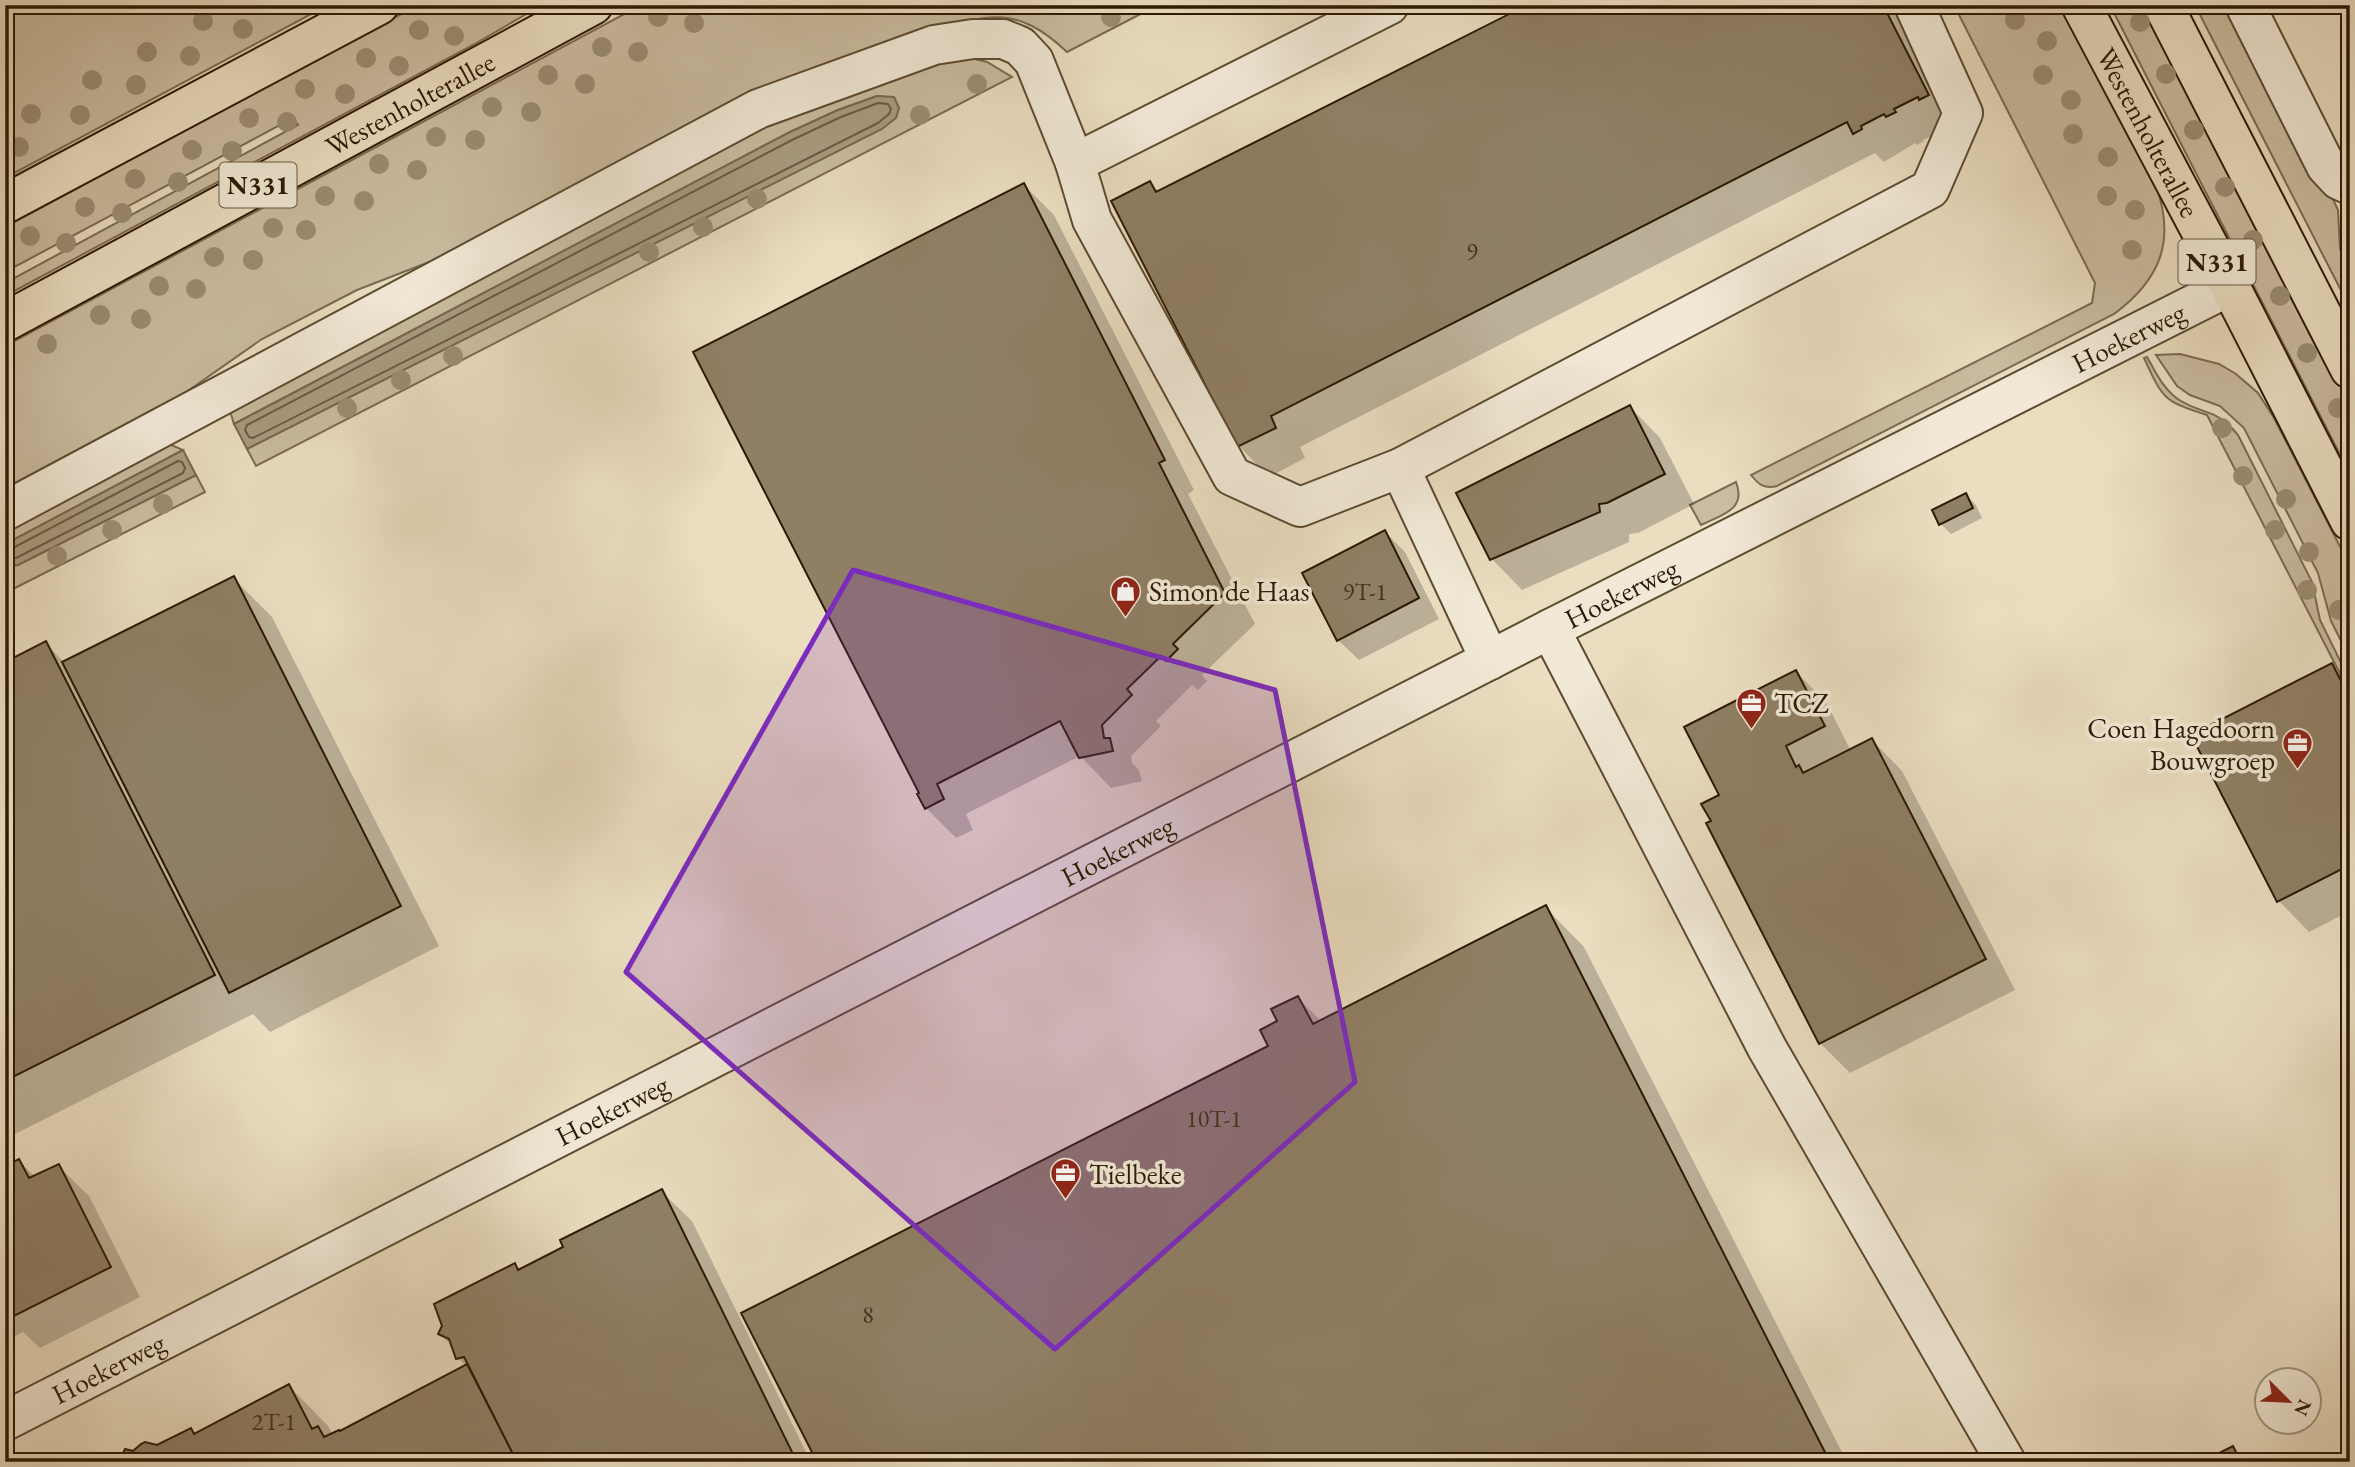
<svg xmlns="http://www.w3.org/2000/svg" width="2355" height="1467" font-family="'EB Garamond',serif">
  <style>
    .green { fill: #cabca0; stroke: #7b6b52; stroke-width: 2 }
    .water { fill: #a99b80; stroke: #77674e; stroke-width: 2 }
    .shadow { fill: #0003 }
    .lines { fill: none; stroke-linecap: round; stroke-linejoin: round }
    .shore { stroke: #6a5a42; stroke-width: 2 }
    .building { fill: #8f7f65; stroke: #2c1a03; stroke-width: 2 }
    .minor-casing { stroke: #5c4b32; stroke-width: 42 }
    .major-casing { stroke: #2c1a03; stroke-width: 42 }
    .minor { stroke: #f1e9d6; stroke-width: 38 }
    .major { stroke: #eaddc0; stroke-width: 38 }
    .tree { fill: #9b8d72 }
    .marked { fill: #7b2cbf; fill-opacity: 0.2; stroke: #7b2cbf; stroke-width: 5; stroke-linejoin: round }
    .labels { text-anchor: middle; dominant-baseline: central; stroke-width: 7; stroke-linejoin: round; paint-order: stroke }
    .number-label { font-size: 24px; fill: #45331c }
    .shield { fill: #f1e9d6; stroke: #675842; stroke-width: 2 }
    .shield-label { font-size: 26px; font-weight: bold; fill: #2c1a03 }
    .street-label { font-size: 28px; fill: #2c1a03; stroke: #f1e9d6 }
    .poi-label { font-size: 28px; fill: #2c1a03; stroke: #f1e9d6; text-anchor: start }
  </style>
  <rect width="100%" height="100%" fill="#eaddc0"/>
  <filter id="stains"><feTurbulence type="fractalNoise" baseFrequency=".00286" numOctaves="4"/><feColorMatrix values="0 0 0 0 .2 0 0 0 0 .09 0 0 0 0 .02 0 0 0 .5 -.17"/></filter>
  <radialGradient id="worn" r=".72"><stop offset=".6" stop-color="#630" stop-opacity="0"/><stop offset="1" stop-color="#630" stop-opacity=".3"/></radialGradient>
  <path class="green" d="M5,5H328L5,178Z
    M418,5H542L473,45L5,296V283L298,125L293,118L5,272V227Z
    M641,5H1158L1067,52C1016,4 987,13 926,35L437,259L357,290L262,339L132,430L5,499V346Z
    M1954,5H2061L2156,186C2176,241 2160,280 2114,314L1777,486C1764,489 1759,485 1751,475L2092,303L2095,283Z
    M2110,5H2148L2350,401V474Z
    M2195,5H2224L2308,169L2332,197L2338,210L2340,248L2350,286V308Z
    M967,57L987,62L1012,77L256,466L247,449L788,175L899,108L894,98L877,96L838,110L790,132L234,424L230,411L737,133L927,59Z
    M2180,354L2219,364L2236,374L2258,393L2274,418L2350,566V659L2331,621L2318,573L2244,428L2220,406L2190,395L2177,386L2156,355Z
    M2147,357C2156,373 2165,392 2181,401C2205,415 2217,409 2238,435L2312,582L2320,620L2350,681V693L2207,415C2163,401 2163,399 2144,358Z
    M169,444L183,450L9,542L5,546V525Z
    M196,475L205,492L5,593V564L8,566L18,565Z
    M1736,482C1747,510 1721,515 1701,525L1690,505Z"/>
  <path class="water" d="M877,96L894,97L899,108L896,118L882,129L247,449L234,424L790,132L838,110Z
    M183,450L196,475L18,565L8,566L5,564V546L9,542Z"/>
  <path class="shadow" d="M1531,5H1920L1957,125L1923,140L1924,141L1917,145L1915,143L1884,162L1875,153L1300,447L1305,458L1269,477L1239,446L1114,201L1150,183L1159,192Z
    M1024,185L1054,215L1194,490L1188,494L1255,624L1202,675L1207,681L1198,690L1192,685L1156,721L1161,726L1131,756L1132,763L1139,770L1142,781L1111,788L1080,756L966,814L973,830L956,838L926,808Z
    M1630,407L1660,438L1694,504L1638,533L1629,534V542L1522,590L1492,559L1459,494Z
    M1966,495L1976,505L1982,518L1951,534L1941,524Z
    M1385,532L1405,552L1439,619L1359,660L1338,640Z
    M233,578L272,617L439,946L270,1032L253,1014L5,1139V664L46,644L65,663Z
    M2331,666L2350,684V911L2309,932L2279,901L2193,736Z
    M1796,672L1826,702L1851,751L1872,740L1902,771L2015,990L1850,1073L1820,1043L1713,822L1722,796Z
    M1545,907L1584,947L1847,1462H819L1270,1046L1280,1021L1298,998L1321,1021Z
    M19,1161L35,1177L58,1166L89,1196L140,1297L40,1348L23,1332L5,1341V1168Z
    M661,1191L692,1221L811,1462H116L133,1453L158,1447L191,1430L196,1435L289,1386L328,1426L333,1435L466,1366L458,1358L454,1348L440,1334L515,1265L521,1270L565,1248Z
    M2232,1448L2246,1462H2205Z"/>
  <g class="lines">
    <path class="shore" d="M878,103L888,104L891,109L889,114L878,123L253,438L249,437L245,430L247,425L794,139L841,117Z
      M5,550L11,549L178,461L182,462L185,468L183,473L16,558H5"/>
  </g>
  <path class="building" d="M1527,5H1893L1885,9L1929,95L1919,100L1918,97L1894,109L1896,112L1886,117L1884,114L1861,126L1862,129L1853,134L1847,122L1271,416L1276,428L1237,447L1111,201L1150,181L1156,192Z
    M1024,183L1165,460L1159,463L1225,593L1173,644L1178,649L1166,661L1161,656L1127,689L1132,695L1102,725L1104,738H1110L1113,751L1079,758L1060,721L937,784L944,799L925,809L917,794L919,793L693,352Z
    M1630,405L1665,474L1607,503L1599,504L1600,512L1490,560L1456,493Z
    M1966,493L1973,508L1939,525L1932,510Z
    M1385,530L1419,598L1337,641L1302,573Z
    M234,576L401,906L229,993L62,662Z
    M46,641L215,975L5,1081V662Z
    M2332,663L2350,699V865L2277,902L2191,735Z
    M1796,670L1825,726L1786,746L1796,767L1799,765L1803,773L1872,738L1986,959L1819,1044L1706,823L1711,821L1701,804L1719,795L1684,727Z
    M1546,905L1830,1462H817L741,1313L1268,1046L1260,1030L1277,1021L1271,1009L1298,996L1313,1024Z
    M19,1159L29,1178L59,1164L111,1267L8,1319L5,1314V1166Z
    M662,1189L797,1462H517L464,1357L456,1359L449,1339L438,1334L442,1326L434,1304L515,1263L518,1270L563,1247L560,1240Z
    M467,1364L517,1462H111L122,1456L125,1449L133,1451L141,1444L145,1442L157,1445L191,1428L194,1434L289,1384L312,1429L318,1426L324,1437L339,1430L340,1431Z
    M2233,1446L2241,1462H2201Z"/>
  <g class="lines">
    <defs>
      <g id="minor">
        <path d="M2245,5L2326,166L2339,180L2350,185"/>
        <path d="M1075,163L1389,5"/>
        <path d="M1400,468L1930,189L1963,113L1914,5"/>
        <path d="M5,511L758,109L934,45L973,39H1003L1020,46L1034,61L1075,163L1092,220L1232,476L1300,507L1400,468L1490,660"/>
        <path d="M1550,629L1767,1048L2006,1462"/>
        <path id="s1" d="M5,1421L1550,629L2230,286"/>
      </g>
      <g id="major">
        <path id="s2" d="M2081,5L2230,286L2350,521"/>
        <path d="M2163,5L2350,369"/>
        <path d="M5,204L379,5"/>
        <path id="s3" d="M5,322L593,5"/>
      </g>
    </defs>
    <use href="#minor" class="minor-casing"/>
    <use href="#major" class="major-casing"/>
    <use href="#minor" class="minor"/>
    <use href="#major" class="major"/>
  </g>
  <g class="tree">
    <circle cx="658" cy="17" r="10"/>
    <circle cx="1111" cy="17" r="10"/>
    <circle cx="2015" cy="20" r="10"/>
    <circle cx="203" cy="21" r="10"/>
    <circle cx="2140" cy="22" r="10"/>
    <circle cx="694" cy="23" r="10"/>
    <circle cx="243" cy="29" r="10"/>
    <circle cx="419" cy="30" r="10"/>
    <circle cx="454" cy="36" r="10"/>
    <circle cx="2047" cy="41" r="10"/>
    <circle cx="602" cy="47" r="10"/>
    <circle cx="147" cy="52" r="10"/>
    <circle cx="638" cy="52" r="10"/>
    <circle cx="190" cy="56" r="10"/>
    <circle cx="366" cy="58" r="10"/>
    <circle cx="399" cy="66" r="10"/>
    <circle cx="2166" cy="74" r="10"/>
    <circle cx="548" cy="75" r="10"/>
    <circle cx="2043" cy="75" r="10"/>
    <circle cx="92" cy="80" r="10"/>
    <circle cx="585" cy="84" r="10"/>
    <circle cx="977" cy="84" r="10"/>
    <circle cx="136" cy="85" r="10"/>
    <circle cx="305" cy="89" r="10"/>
    <circle cx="345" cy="94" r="10"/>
    <circle cx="2071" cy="100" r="10"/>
    <circle cx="492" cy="107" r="10"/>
    <circle cx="531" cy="112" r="10"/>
    <circle cx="31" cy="114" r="10"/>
    <circle cx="80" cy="115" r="10"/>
    <circle cx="920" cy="115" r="10"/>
    <circle cx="249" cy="118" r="10"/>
    <circle cx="287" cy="122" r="10"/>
    <circle cx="2194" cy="130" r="10"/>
    <circle cx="2073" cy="134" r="10"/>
    <circle cx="436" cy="137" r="10"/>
    <circle cx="475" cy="140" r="10"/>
    <circle cx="19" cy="147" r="10"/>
    <circle cx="192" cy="150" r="10"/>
    <circle cx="232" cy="151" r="10"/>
    <circle cx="2108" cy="157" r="10"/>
    <circle cx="379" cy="164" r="10"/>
    <circle cx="417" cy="170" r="10"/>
    <circle cx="135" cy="179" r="10"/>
    <circle cx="178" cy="182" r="10"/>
    <circle cx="2225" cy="187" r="10"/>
    <circle cx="325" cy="196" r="10"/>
    <circle cx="2107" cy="196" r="10"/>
    <circle cx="757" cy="199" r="10"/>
    <circle cx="364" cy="201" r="10"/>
    <circle cx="85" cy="207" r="10"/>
    <circle cx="2135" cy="210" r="10"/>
    <circle cx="122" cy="213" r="10"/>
    <circle cx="703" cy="227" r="10"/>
    <circle cx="273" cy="228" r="10"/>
    <circle cx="306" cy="230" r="10"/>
    <circle cx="30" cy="236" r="10"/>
    <circle cx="2253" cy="240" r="10"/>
    <circle cx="66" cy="243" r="10"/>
    <circle cx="2132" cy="250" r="10"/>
    <circle cx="649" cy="252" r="10"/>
    <circle cx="214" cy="257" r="10"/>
    <circle cx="253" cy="260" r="10"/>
    <circle cx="159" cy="286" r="10"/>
    <circle cx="196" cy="289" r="10"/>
    <circle cx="2280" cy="296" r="10"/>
    <circle cx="100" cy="315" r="10"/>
    <circle cx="141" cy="319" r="10"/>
    <circle cx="47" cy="344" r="10"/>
    <circle cx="2307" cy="353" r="10"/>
    <circle cx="453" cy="356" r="10"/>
    <circle cx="401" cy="380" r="10"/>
    <circle cx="347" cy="408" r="10"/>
    <circle cx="2338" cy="408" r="10"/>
    <circle cx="2222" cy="428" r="10"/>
    <circle cx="2243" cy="476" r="10"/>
    <circle cx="2286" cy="499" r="10"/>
    <circle cx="163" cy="504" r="10"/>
    <circle cx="112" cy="530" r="10"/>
    <circle cx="2275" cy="530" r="10"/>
    <circle cx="2309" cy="552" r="10"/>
    <circle cx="57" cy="556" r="10"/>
    <circle cx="2307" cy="590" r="10"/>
    <circle cx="2339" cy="610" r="10"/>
  </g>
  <path class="marked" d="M853,570L1275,690L1355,1082L1055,1349L626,972Z"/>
  <defs>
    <symbol id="shop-pin" viewBox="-11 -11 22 30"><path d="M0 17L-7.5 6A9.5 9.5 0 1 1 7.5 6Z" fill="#8f2418" stroke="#f1e9d6"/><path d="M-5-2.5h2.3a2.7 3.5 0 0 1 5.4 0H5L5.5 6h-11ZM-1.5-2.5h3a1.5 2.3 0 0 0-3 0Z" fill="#fff"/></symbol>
    <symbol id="office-pin" viewBox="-11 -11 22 30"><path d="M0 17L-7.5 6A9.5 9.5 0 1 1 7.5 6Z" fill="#8f2418" stroke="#f1e9d6"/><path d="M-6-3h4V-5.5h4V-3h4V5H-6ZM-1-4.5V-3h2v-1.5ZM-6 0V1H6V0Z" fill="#fff"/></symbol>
  </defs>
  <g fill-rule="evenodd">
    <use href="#shop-pin" x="1108" y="574" width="35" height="47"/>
    <use href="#office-pin" x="1734" y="686" width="35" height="47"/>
    <use href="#office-pin" x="2280" y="726" width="35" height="47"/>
    <use href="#office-pin" x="1048" y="1156" width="35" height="47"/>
  </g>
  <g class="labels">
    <g class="number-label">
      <text x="1472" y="251">9</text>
      <text x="1365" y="591">9T-1</text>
      <text x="1214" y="1118">10T-1</text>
      <text x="868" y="1314">8</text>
      <text x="274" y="1421">2T-1</text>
    </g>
    <g class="shield">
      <rect x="219.5" y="162.5" width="77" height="45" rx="5"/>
      <rect x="2178.5" y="239.5" width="77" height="45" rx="5"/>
    </g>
    <g class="shield-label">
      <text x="258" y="185">N331</text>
      <text x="2217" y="262">N331</text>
    </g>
    <g class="street-label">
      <text stroke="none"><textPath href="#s3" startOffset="460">Westenholterallee</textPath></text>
      <text stroke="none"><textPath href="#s2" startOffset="144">Westenholterallee</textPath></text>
      <text stroke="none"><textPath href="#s1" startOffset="2384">Hoekerweg</textPath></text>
      <text stroke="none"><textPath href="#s1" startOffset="1816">Hoekerweg</textPath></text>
      <text stroke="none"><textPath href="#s1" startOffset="1250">Hoekerweg</textPath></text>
      <text stroke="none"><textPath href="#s1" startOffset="682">Hoekerweg</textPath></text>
      <text stroke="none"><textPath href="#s1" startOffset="116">Hoekerweg</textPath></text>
    </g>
    <g class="poi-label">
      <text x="1149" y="591">Simon de Haas</text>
      <text x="1774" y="703">TCZ</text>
      <text x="2275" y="728" text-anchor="end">Coen Hagedoorn<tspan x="2275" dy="32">Bouwgroep</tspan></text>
      <text x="1089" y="1174">Tielbeke</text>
    </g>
  </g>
  <rect width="2355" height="1467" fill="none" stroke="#eaddc0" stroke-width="28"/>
  <rect x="7" y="7" width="2341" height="1453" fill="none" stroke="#2c1a03" stroke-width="3.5"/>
  <rect x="14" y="14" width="2327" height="1439" fill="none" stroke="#2c1a03" stroke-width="2"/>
  <g transform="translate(2288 1401) rotate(114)"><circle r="33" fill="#f1e9d6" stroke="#a29682" stroke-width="2"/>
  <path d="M0-5L12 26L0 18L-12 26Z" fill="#8f2418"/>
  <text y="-10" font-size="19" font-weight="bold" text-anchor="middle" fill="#2c1a03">N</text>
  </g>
  <rect width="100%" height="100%" filter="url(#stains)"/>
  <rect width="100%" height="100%" fill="url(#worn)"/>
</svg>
